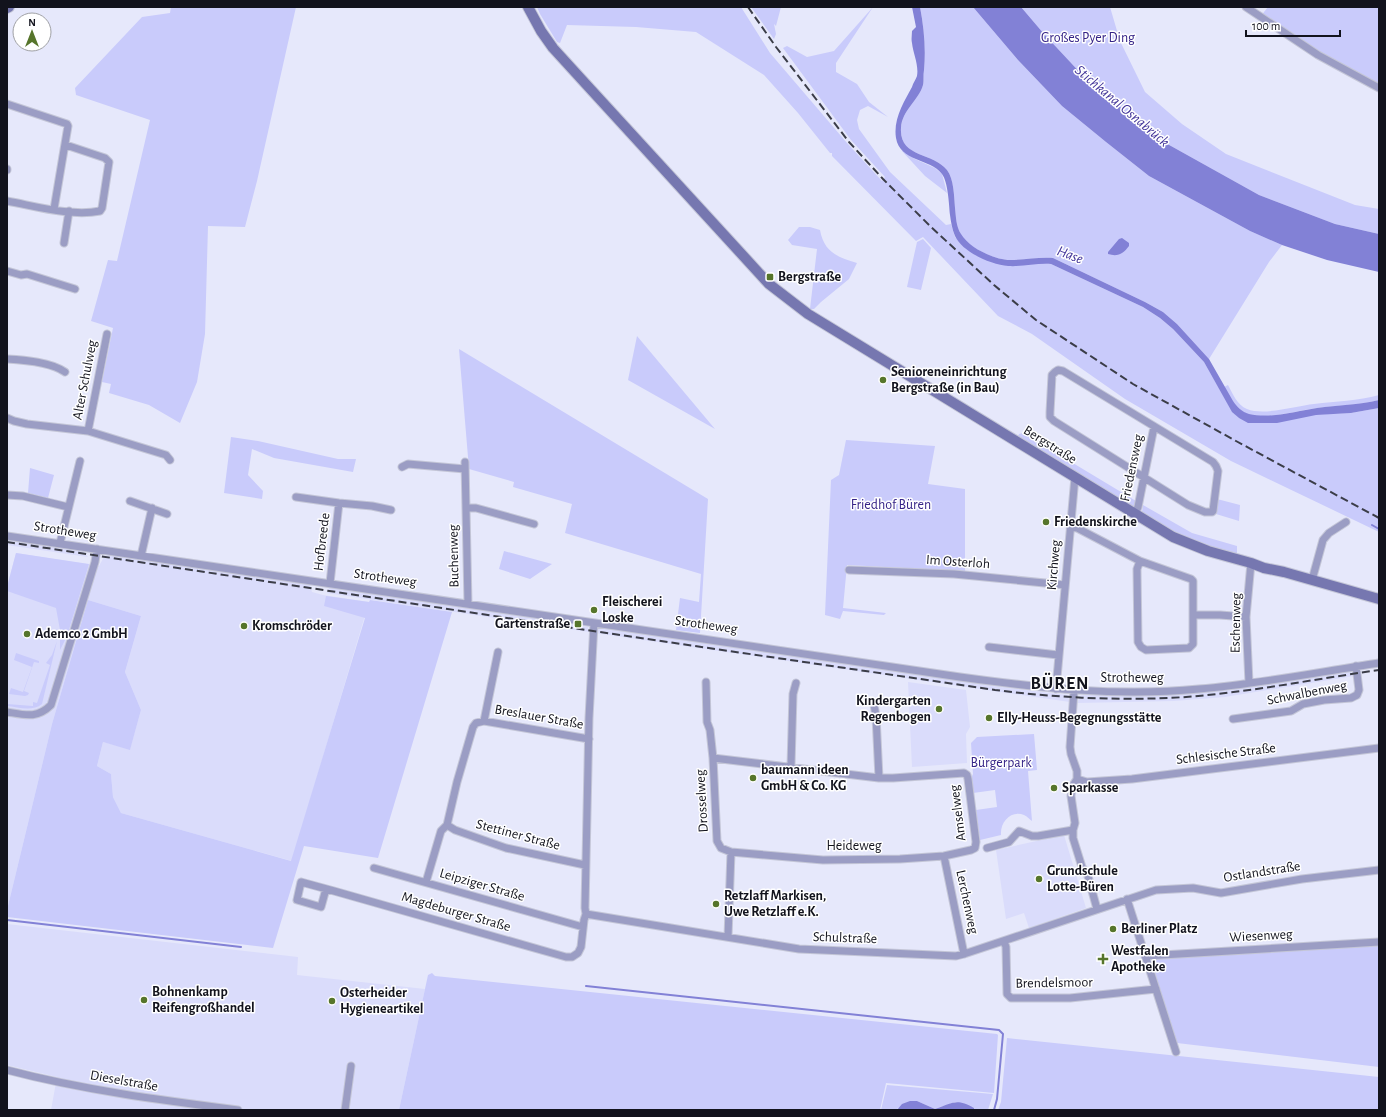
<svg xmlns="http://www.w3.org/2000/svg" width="1386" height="1117" font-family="'Alegreya Sans',sans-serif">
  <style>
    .built { fill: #dadcfb }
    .green { fill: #c9cbfb }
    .water { fill: #8281d6 }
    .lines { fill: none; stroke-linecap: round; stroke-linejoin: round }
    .stream { stroke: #8281d6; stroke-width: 2 }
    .street-casing { stroke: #c4c6d7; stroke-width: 9 }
    .secondary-casing { stroke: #c4c6d7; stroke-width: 12 }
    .street { stroke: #9b9dc4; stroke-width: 7 }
    .secondary { stroke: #7677b0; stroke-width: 10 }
    .rail { stroke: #3b3d48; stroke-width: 2; stroke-dasharray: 8 4; stroke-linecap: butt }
    .poi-dot { fill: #56752b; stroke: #fff; stroke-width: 1.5 }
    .labels { text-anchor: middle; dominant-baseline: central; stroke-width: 3; stroke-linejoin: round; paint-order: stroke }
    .park-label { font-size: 14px; fill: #352387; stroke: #fff }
    .poi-label { font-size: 14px; font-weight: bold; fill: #12131d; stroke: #fff; text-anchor: start }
    .street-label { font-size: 14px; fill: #12131d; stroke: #fff }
    .water-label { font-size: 15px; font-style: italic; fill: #423499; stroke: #fff }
    .district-label { font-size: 18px; font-weight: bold; letter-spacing: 1px; fill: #12131d; stroke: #fff }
  </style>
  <rect width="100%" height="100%" fill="#e6e8fb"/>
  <path class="built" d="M7,539L80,549L84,552L88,557L7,545Z
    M16,553L99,566L104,557L113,554L308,583L310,585L312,592L323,595L369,602L292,861L121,813L113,797L111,774L97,766L103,742L130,749L141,710L125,672L141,616L88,600L52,724L7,910V583H8Z
    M332,587L570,623V624L588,627L589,632L327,593L329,588Z
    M598,628H601L701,641L993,686L1067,695L1070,702L595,633Z
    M1350,671L1354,673V676L1225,697L1174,701L1077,703L1080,696L1084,695H1157Z
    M908,682L966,690L970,727L966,734L967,763L912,767Z
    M1064,835L1086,908L1029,928L1024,913L1006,919L996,850Z
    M7,924L298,957L297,975L425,989L399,1110H51L57,1077L7,1065Z"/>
  <path class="green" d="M171,7H296L257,181L245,227L208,226L205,334L197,382L180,423L149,405L109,393L111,384L102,382L113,328L91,321L108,260L117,261L150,120L76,95L75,88L142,17L170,13Z
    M537,7H741L770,53L847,143L882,181L885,177L851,140L783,48L787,46L807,57L834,51L873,7L836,63V72L857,84L869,102L888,117L868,106L860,110L857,120L859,129L890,172L946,225L951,224L955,237L963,246L1008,266L1039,263L1051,264L1143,307L1160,318L1173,329L1204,362L1232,411L1239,418L1351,413L1379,408V532L1231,461L1125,399L1032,334L998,316L923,237L916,241L832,156V153H830L798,113L764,75L696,32L636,27L567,25L560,43L557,42L540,14Z
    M751,7H781L776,26L774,24L776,34L774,39Z
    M920,7H973L1018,60L1062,106L1106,142L1149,176L1250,231L1282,245L1269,262L1209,359L1177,324L1163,312L1145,302L1053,258C1038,257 1025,260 1010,260C995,260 969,248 961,235C956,227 956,216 955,208C954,197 954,179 947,170C933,152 899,158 901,128C902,110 919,100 923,85C924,81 923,75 924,70C926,48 924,28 920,7Z
    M1021,7H1110L1120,41L1145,92L1182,124L1226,154L1355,205L1379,209V234L1335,224L1259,195L1162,141L1086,79L1044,34Z
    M1268,7H1379V88L1260,17Z
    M901,150L915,159L935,168L942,174L947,193L925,176Z
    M799,227H810L820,230C824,252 837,257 857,263L849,279L821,302L814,309H810L817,249L792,245L788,240Z
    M923,239L931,248L921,290L907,287L917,242Z
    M637,336L715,429L628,380Z
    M459,349L708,499L700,633L676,630L680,598L699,602L701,574L565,533L572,504L513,487L514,482L469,469Z
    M1228,385C1233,394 1237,405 1247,409C1264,416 1296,406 1314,404C1336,401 1358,401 1379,395V400C1359,405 1339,405 1318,408C1299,410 1263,421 1245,413C1235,409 1229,396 1224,387Z
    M1023,433L1136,501L1135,505L1132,507L1017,438L1019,434Z
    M231,437L258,441L338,459H356L353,472L274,458L252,449L248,475L263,491L262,499L224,493Z
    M846,440L935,446L928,484L965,489V571L847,565L843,608L886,613L884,615L843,611L840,619L825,615L831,480L839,475Z
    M30,468L54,475L48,498L28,493Z
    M1217,499L1240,505L1239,521L1216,514Z
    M1143,505L1192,533L1237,546V556L1174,534L1142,512Z
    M504,551L552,564L530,579L499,569Z
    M16,553L89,564L67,636L60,650V630L56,608L7,591V587Z
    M326,596L369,602L370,600L452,612L378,858L304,846L273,948L7,917V910L52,724L88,600L141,616L125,672L141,710L130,750L103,742L97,766L111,774L113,797L121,813L291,861L365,618L324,606Z
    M57,641L42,704C32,712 18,707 7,706V704L33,706V702L37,703L50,665L46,663L52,655Z
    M16,653L39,661V663L34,662L24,691L29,693L28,695L25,696L9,694L11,688L23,692L32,667L14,660Z
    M1034,734L1037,770L1028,771L1032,821C1030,820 1027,816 1024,815C1011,810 1000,822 1001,835L980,840L976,810L997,807L995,790L973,793L971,778L973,774L971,743L977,737Z
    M1379,946V1067L1177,1043L1159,988L1153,964L1154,959Z
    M432,973L435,976L997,1034L998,1035L994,1093L886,1083L880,1110H399L428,975Z
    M1007,1038L1379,1077V1110H998L1001,1102Z
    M887,1085L993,1094L988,1110H974V1108L955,1102L935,1109L917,1101L897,1109V1110H881Z"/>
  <path class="water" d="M912,7H920C924,28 926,49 924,70C923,75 924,81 923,85C919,100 902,110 901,128C899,158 933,152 947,170C954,179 954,197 955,208C956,216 956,227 961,234C969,248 995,260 1010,260C1025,260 1038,257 1053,258L1145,302L1163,312L1177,324L1209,359L1233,401C1237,407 1242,412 1249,414C1271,419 1296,411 1317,408C1338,405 1358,405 1379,400V408L1351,413L1316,415L1277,423H1248L1239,418L1232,412L1204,362L1173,329L1160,318L1143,307L1051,264C1036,263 1022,267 1008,266C992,265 962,252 955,236C952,229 951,222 950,215C949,204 948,182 942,174C930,158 900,162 896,138C893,119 904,102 912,87C913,83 916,79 917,76C919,65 913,53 912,43C911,39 912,35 912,31L916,27Z
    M973,7H1021L1044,34L1086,79L1162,141L1259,195L1335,224L1379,234V272L1327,260L1282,245L1250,231L1149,176L1106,142L1062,106L1018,60Z
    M1122,238L1129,243V246C1123,254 1118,257 1108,254V252L1119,239Z
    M910,1101H917L935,1109C953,1103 956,1098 974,1108V1110H897L902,1104Z"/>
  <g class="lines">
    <path class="stream" d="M1372,525L1379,529
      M7,920L241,947
      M586,986L999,1030L1003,1034L997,1099L994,1110"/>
    <defs>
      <path id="street" d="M1246,7L1318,55L1379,88
        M7,104L67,124L68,126L54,209
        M7,169V170
        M7,201C35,206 72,217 100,211L102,208L109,162L105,158L66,145
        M64,243L69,211
        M7,271L21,275L27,274L75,289
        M7,359C25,360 51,362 65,372
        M1058,370L1063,371L1213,462L1216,466L1218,471L1213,511L1212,512H1205L1188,505L1054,421L1050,417V412L1052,375L1055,372Z
        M7,418L14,421L27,424L88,431L166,455L170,460
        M88,431L107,334
        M465,462L468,604
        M402,467L408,464L465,469
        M7,495L23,496L68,507
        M296,497L339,503L372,506L391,510
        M130,501L167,514
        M466,508H476L534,524
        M1135,514L1138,507L1154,427
        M1070,527L1077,528L1140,561L1191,579L1193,581V644L1189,648L1146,650L1141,647L1138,642L1137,569L1140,561
        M7,536L960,677C1040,688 1118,697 1199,689C1259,684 1319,672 1379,663
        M60,543L80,461
        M141,556L152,508
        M849,570L954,574L1065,585
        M1312,580L1323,540L1329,533L1346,522
        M330,583L339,503
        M1193,615H1220L1246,617
        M989,647L1058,655
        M706,682L707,722L710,730L713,758L717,841L721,848L731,852L823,860L900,859L944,856L971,850L975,848L976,842L968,779L967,775L964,773L893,778H879L713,758
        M1249,683L1246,617L1251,563
        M1056,689L1075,477
        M1074,691L1070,747L1071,754L1077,771V779L1072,787L1071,796L1075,823L1073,830V838L1082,867L1088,876L1097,909
        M874,705L876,716L879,778
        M7,712C25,715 37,719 51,705L95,562L97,549
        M1233,719L1291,711L1303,704L1324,700L1351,698L1357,695L1359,690L1356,666
        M484,721L498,652
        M791,766L793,694L796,683
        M1077,779L1087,782L1132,779L1379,748
        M447,825L455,830L506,848L585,865
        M987,848L1009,842L1019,831L1032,836H1038L1073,830
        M944,856L964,954
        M374,868L583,927
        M426,882L441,831L447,825L457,782L473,727L476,723L484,721L589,739
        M326,889L321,907L297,900L301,882L334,891L566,957H572L578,953L581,947L584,920L586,914L585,908L589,718L594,623
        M1127,899L1176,1052
        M586,914L799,949L956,956L964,954L1156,890L1193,888L1221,893L1302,879L1379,870
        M728,937L731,852
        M1004,941L1006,947L1007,994L1011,998H1070L1156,989
        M1145,956L1379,942
        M7,1070C83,1090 160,1100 238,1110
        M345,1110L351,1066"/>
      <path id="secondary" d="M528,7L541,31L553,48L584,82L769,284L808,314L1173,537L1208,551L1251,563L1264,568L1284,572L1379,599
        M7,8L9,7"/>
    </defs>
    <use href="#street" class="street-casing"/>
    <use href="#secondary" class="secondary-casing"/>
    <use href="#street" class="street"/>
    <use href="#secondary" class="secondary"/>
    <path class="rail" d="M748,7L776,47L849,142L883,179L931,227L994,285L1036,320L1133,384L1236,441L1379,518
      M7,542L593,631L995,690C1059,698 1121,701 1186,697C1251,692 1315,679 1379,670"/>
  </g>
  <g class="poi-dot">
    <rect x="766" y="273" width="8" height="8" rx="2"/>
    <circle cx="883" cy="380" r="4"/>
    <circle cx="1046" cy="522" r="4"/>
    <circle cx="594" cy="610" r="4"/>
    <rect x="574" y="620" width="8" height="8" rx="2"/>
    <circle cx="244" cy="626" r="4"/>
    <circle cx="27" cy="634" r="4"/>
    <circle cx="939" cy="709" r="4"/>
    <circle cx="989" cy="718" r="4"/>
    <circle cx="753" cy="778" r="4"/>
    <circle cx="1054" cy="788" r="4"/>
    <circle cx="1039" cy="879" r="4"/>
    <circle cx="716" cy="904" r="4"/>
    <circle cx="1113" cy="929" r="4"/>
    <path d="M1101 953h4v4h4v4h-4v4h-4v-4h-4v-4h4z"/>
    <circle cx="144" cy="1000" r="4"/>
    <circle cx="332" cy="1001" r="4"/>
  </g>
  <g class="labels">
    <g class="park-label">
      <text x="1088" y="38">Großes Pyer Ding</text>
      <text x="891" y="505">Friedhof Büren</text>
      <text x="1001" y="763">Bürgerpark</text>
    </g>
    <g class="poi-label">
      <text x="778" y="277">Bergstraße</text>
      <text x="891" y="372">Senioreneinrichtung<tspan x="891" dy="16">Bergstraße (in Bau)</tspan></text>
      <text x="1054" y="522">Friedenskirche</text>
      <text x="602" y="602">Fleischerei<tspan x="602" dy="16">Loske</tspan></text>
      <text x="570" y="624" text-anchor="end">Gartenstraße</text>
      <text x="252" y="626">Kromschröder</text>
      <text x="35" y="634">Ademco 2 GmbH</text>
      <text x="931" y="701" text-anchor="end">Kindergarten<tspan x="931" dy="16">Regenbogen</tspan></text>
      <text x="997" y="718">Elly-Heuss-Begegnungsstätte</text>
      <text x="761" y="770">baumann ideen<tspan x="761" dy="16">GmbH &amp; Co. KG</tspan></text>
      <text x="1062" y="788">Sparkasse</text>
      <text x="1047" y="871">Grundschule<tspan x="1047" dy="16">Lotte-Büren</tspan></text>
      <text x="724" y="896">Retzlaff Markisen,<tspan x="724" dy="16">Uwe Retzlaff e.K.</tspan></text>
      <text x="1121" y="929">Berliner Platz</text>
      <text x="1111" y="951">Westfalen<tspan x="1111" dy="16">Apotheke</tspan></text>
      <text x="152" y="992">Bohnenkamp<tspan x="152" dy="16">Reifengroßhandel</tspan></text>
      <text x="340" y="993">Osterheider<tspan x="340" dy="16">Hygieneartikel</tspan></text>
    </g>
    <g class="street-label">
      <text transform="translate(85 380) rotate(-79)">Alter Schulweg</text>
      <text transform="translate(1050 445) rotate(32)">Bergstraße</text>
      <text transform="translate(1132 468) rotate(-78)">Friedensweg</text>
      <text transform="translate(65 531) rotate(9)">Strotheweg</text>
      <text transform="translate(322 542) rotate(-83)">Hofbreede</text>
      <text transform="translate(454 556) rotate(-91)">Buchenweg</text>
      <text transform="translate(958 562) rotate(4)">Im Osterloh</text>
      <text transform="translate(1054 565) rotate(-85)">Kirchweg</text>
      <text transform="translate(385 578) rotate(8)">Strotheweg</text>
      <text transform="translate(1236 623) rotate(-89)">Eschenweg</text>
      <text transform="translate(706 625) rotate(8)">Strotheweg</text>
      <text x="1132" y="678">Strotheweg</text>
      <text transform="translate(1307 693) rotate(-11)">Schwalbenweg</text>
      <text transform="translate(539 717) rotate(10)">Breslauer Straße</text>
      <text transform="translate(1226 754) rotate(-7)">Schlesische Straße</text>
      <text transform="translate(702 801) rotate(-93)">Drosselweg</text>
      <text transform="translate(958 813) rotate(-97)">Amselweg</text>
      <text transform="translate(518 835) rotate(15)">Stettiner Straße</text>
      <text x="854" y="846">Heideweg</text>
      <text transform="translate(1262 872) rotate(-9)">Ostlandstraße</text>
      <text transform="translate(482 885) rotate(16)">Leipziger Straße</text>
      <text transform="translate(967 902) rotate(78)">Lerchenweg</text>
      <text transform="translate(456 912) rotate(16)">Magdeburger Straße</text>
      <text transform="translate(1261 936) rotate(-3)">Wiesenweg</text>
      <text transform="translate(845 938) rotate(2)">Schulstraße</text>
      <text transform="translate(1054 983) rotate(-1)">Brendelsmoor</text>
      <text transform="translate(124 1081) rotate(10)">Dieselstraße</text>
    </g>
    <g class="water-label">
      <text transform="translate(1122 106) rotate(40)">Stichkanal Osnabrück</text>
      <text transform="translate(1070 255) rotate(21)">Hase</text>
    </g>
    <g class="district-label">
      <text x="1060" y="684">BÜREN</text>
    </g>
  </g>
  <rect width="1386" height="1117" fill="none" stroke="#12131d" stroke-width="16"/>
  <g transform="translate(32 32)"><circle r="19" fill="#ffffff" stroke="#a0a1a5"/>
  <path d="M0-3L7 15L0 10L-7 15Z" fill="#56752b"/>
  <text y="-6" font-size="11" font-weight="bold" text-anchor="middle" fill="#12131d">N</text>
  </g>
  <path d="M1246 30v6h94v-6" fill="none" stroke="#12131d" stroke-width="2"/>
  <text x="1252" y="30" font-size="12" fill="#12131d" stroke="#ffffff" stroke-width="3" paint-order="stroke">100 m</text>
</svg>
